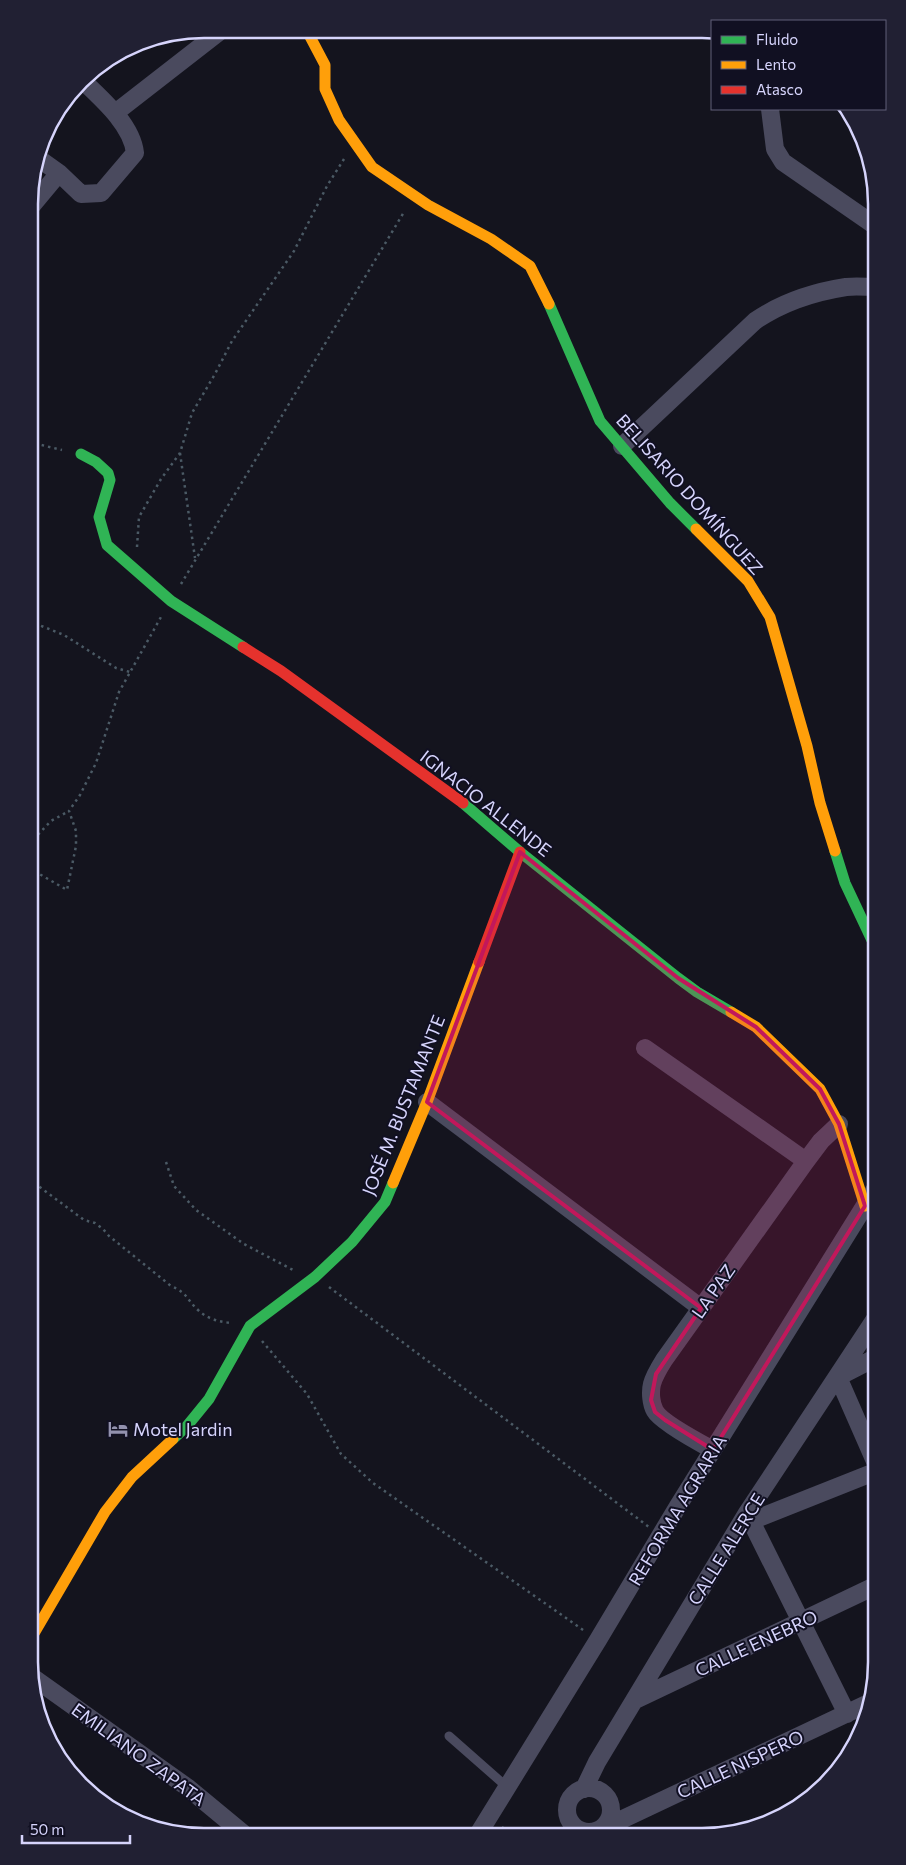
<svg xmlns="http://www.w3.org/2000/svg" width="906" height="1865" font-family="Commissioner,sans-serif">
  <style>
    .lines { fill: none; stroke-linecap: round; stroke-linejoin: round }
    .path { stroke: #4b5a65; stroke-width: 2.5; stroke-dasharray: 2.5 4; stroke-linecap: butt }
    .lane { stroke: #4a4a5e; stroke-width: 9 }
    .street { stroke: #4a4a5e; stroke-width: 18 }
    .fast { stroke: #30b455; stroke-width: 11 }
    .slow { stroke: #ff9f0a; stroke-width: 11 }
    .jam { stroke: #e5322d; stroke-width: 11 }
    .marked { fill: #c2185b; fill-opacity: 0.2; stroke: #c2185b; stroke-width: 4; stroke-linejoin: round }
    .labels { text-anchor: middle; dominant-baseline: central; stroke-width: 4; stroke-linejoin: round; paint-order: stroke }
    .street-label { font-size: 18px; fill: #d6d4fc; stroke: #111022 }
    .poi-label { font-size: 18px; fill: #d6d4fc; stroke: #111022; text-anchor: start }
    .rim { fill: none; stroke: #d6d4fc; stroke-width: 2.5 }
  </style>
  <rect width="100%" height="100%" fill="#14141e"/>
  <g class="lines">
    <path class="path" d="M29,442L62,450
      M180,453L195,558
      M137,547L139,517L161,479L180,453L192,413L215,374L232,341L294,251L327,186L344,159
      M181,584L404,212
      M29,621L64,635L116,668L130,672
      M29,844L51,821L69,811
      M29,868L67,890L76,846V831L69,811L80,795L96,763L119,692L161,617
      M166,1162L174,1186L196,1210L244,1244L293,1270
      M29,1179L84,1220L95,1223L103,1229L109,1236L171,1286C189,1294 186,1299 198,1310C207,1319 220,1322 232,1323
      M329,1287L649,1527
      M262,1341L307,1394L341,1454L373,1483L586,1632
      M502,1827L512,1836"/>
    <path class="lane" d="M449,1736L507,1787"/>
    <path class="street" d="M770,109L775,149L783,162L877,227
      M115,113L223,29
      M38,158L59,173L81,194L101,193L135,153C132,125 102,99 82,80
      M29,209L59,173
      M622,446L755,321C781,303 814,292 846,287C856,286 867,287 877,287
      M645,1048L806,1161
      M427,1102L701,1308
      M713,1450C700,1443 661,1422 655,1411C651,1404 650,1392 652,1384C654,1376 659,1368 664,1360L806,1161L821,1141L839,1124
      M877,1466L838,1377L877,1357
      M747,1513L847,1714
      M751,1521L877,1471
      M31,1676L187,1787L245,1835
      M635,1700L877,1585
      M567 1810a22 22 0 1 1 44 0a22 22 0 1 1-44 0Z
      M584,1789L597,1762L747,1513L877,1316
      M608,1821L623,1819L871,1702
      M477,1836L598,1640L678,1506L877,1186"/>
    <path class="fast" d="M549,304L600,421L670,503L696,529
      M81,454L96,462L108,473L110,480L99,517L107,545L171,601L243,647
      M463,803L520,852L678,978L697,992L731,1012
      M835,851L845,883L877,951
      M173,1439L187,1426L209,1399L250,1326L315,1277L352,1242L385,1202L393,1183"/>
    <path class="slow" d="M306,29L325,65V89L339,120L372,167L428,205L491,239L530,266L549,304
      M696,529L748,581L770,617L807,746L820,803L835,851
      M731,1012L756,1027L820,1089L839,1124L865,1206
      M393,1183L427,1102L479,962
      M29,1642L105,1512L132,1477L173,1439"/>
    <path class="jam" d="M243,647L281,671L463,803
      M479,962L520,852"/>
  </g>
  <path class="marked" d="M520,852L678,978L756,1027L820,1089L839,1124L865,1206L713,1450L665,1420L655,1412L651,1400L656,1374L701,1308L427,1102Z"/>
  <defs>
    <symbol id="hotel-bare" viewBox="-9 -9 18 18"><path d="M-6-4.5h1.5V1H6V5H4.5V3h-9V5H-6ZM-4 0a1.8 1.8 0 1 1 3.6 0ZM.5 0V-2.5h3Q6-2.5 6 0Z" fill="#9291ae" stroke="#111022" stroke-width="2.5" paint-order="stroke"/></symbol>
  </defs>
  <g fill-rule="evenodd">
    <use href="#hotel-bare" x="104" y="1415" width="28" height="28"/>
  </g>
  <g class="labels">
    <g class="street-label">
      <text transform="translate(690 494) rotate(48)">BELISARIO DOMÍNGUEZ</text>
      <text transform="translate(486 803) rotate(38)">IGNACIO ALLENDE</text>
      <text transform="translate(403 1105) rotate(-68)">JOSÉ M. BUSTAMANTE</text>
      <text transform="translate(713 1291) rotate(-55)">LA PAZ</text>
      <text transform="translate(677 1510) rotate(-59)">REFORMA AGRARIA</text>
      <text transform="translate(726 1549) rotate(-58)">CALLE ALERCE</text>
      <text transform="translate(756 1643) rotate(-25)">CALLE ENEBRO</text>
      <text transform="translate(139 1754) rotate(36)">EMILIANO ZAPATA</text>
      <text transform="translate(740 1764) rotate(-25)">CALLE NISPERO</text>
    </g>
    <g class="poi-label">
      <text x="133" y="1429">Motel Jardin</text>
    </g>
  </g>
  <path d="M0 0H906V1865H0ZM204 38H702A166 166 0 0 1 868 204V1662A166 166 0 0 1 702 1828H204A166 166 0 0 1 38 1662V204A166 166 0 0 1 204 38Z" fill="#212033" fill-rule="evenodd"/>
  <path class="rim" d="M204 38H702A166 166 0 0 1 868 204V1662A166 166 0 0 1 702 1828H204A166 166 0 0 1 38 1662V204A166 166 0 0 1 204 38Z"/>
  <rect x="711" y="20" width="175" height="90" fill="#111022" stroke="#605e79"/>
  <rect x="721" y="36" width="25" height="8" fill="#30b455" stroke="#605e79"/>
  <text x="756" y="45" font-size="15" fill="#d6d4fc">Fluido</text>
  <rect x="721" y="61" width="25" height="8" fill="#ff9f0a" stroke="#605e79"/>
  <text x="756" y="70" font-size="15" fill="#d6d4fc">Lento</text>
  <rect x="721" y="86" width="25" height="8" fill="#e5322d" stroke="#605e79"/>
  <text x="756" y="95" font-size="15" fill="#d6d4fc">Atasco</text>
  <path d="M22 1835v8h108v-8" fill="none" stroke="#d6d4fc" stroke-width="2.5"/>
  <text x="30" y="1835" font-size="15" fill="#d6d4fc" stroke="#111022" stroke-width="4" paint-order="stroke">50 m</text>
</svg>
